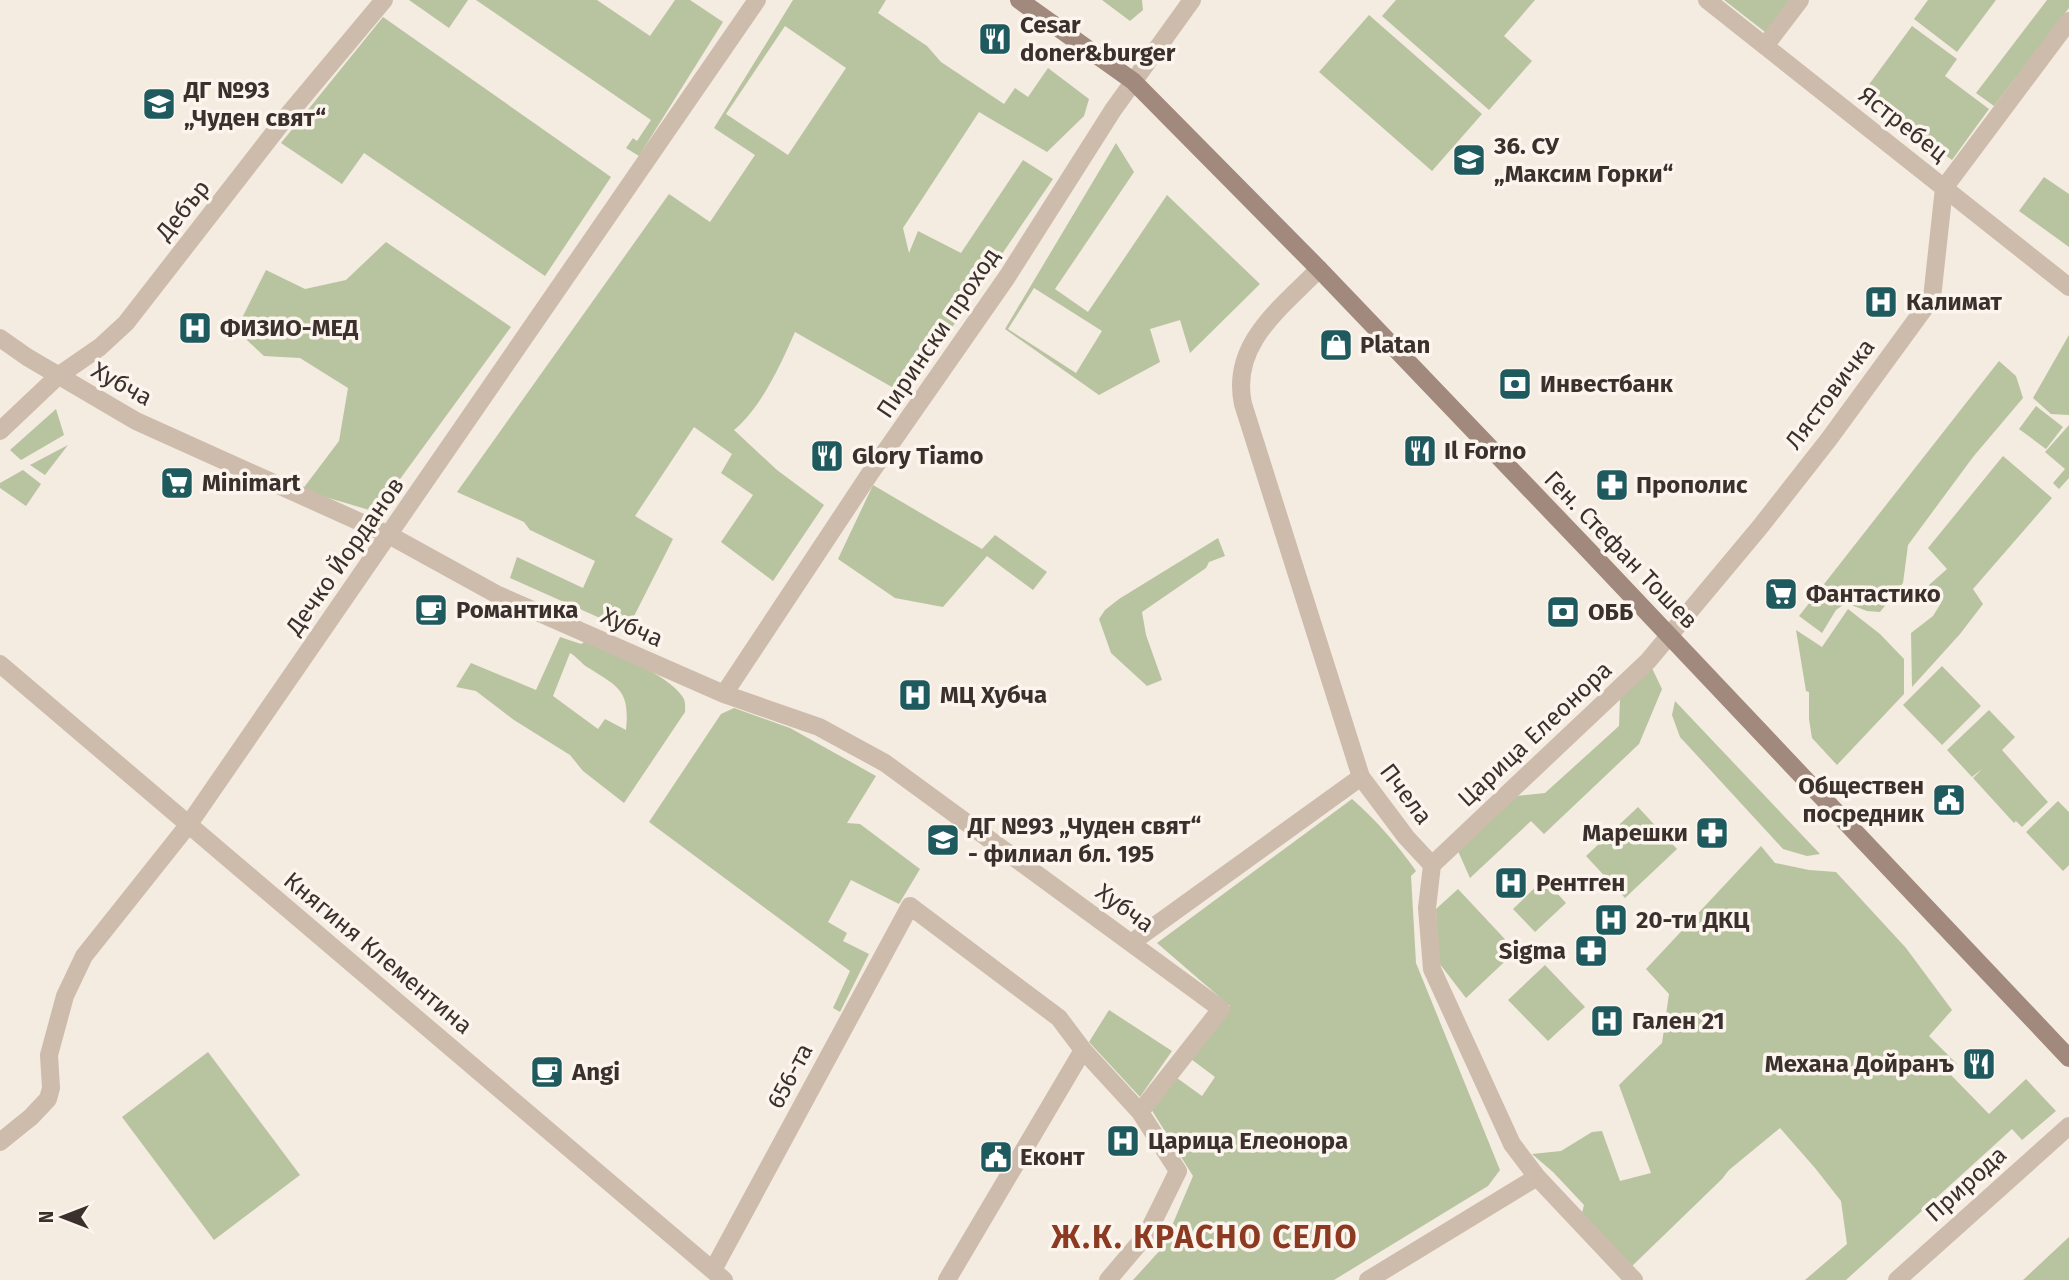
<svg xmlns="http://www.w3.org/2000/svg" width="2069" height="1280" font-family="'Fira Sans',sans-serif">
  <style>
    .green { fill: #b8c4a0; fill-rule: evenodd }
    .lines { fill: none; stroke-linecap: round; stroke-linejoin: round }
    .street { stroke: #cdbbac; stroke-width: 18 }
    .secondary { stroke: #a18a7d; stroke-width: 18 }
    .labels { text-anchor: middle; dominant-baseline: central; stroke-width: 7; stroke-linejoin: round; paint-order: stroke }
    .poi-label { font-size: 24px; font-weight: bold; fill: #3b302b; stroke: #fbf5ee; text-anchor: start }
    .street-label { font-size: 24px; fill: #3b302b; stroke: #fbf5ee }
    .district-label { font-size: 32px; font-weight: bold; letter-spacing: 2px; fill: #8c3b22; stroke: #fbf5ee }
  </style>
  <rect width="100%" height="100%" fill="#f4ebe1"/>
  <path class="green" d="M409,0H468L449,28Z
    M476,0H597L650,36L675,0H690L723,22L639,156L626,148L633,138L637,141L651,120Z
    M793,0H886L878,13L927,46L941,62L1004,104L1015,88L1028,97L1048,68L1089,99L1084,116L1047,152L979,112L903,228L909,253L918,231L961,253L1023,160L1053,179L906,395L795,332C781,364 761,408 734,430L777,470L824,505L773,581L721,542L753,495L721,473L732,454L694,427L635,516L673,539L627,630L510,578L517,557L583,588L595,561L530,530L524,522L457,492L669,194L710,222L755,155L714,128ZM785,26L846,68L788,155L726,114Z
    M1102,0H1142L1143,10L1130,21Z
    M1396,0H1535L1504,36L1532,61L1489,110L1382,16Z
    M1724,0H1790L1765,32Z
    M1928,0H1996L1957,52L1914,19Z
    M2047,0H2069V8L1994,106L1976,93Z
    M1369,15L1482,114L1432,171L1319,72Z
    M383,17L611,177L545,276L364,153L342,184L281,143Z
    M1912,26L1957,59L1945,76L1989,109L1952,160L1862,94Z
    M1116,143L1134,172L1055,289L1088,312L1167,195L1260,284L1190,353L1180,320L1150,329L1160,362L1099,395L1005,329ZM1034,288L1102,331L1076,373L1008,329Z
    M2044,177L2069,194V247L2019,211Z
    M386,242L511,327L376,512L302,490L339,441L348,388L300,358L264,356L236,330L266,270L305,289L346,280Z
    M2069,335V415L2051,414L2033,398Z
    M1999,361L2016,376L2023,398L1973,457L1908,545L1903,583L1880,612L1867,611L1846,603L1836,610L1822,633L1799,616Z
    M2036,406L2063,427L2046,449L2019,429Z
    M56,409L64,435L21,460L10,450Z
    M2069,425V478L2059,489L2053,483L2065,469L2045,452Z
    M68,445L45,475L30,465Z
    M2003,456L2052,498L1973,589L1983,604L1960,634L1912,687L1911,633L1933,616L1941,603L1929,585L1947,569L1928,548Z
    M23,470L41,484L26,506L0,488V483Z
    M873,485L982,549L995,535L1047,572L1033,590L987,556L943,607L895,598L838,559Z
    M1218,538L1225,556L1209,562L1206,568L1142,612L1146,635L1162,680L1147,686L1111,653L1099,619L1105,610L1119,599Z
    M1848,609L1880,634L1904,659V694L1837,765L1812,738L1809,719V692L1806,691L1796,630L1822,647Z
    M560,637L581,644L589,639C612,652 668,675 682,696C686,701 685,706 685,712L624,803L583,771L570,755L514,720L476,691L456,687L471,663L536,690ZM570,653C577,657 581,663 587,667C619,687 630,690 626,730L605,719L598,729L553,696Z
    M1651,666L1662,689L1639,744L1544,834L1531,821L1470,878L1458,851L1516,796L1545,793L1619,726L1620,698Z
    M1942,666L1981,706L1942,745L1903,705Z
    M1675,701L1820,854L1807,856L1783,849L1680,737L1672,715Z
    M734,708L790,728L876,776L847,823L860,824L920,869L899,904L851,880L828,922L847,933L843,941L869,954L840,1012L833,1008L850,971L649,822L721,714Z
    M1989,710L2015,737L2002,750L2048,802L2022,827L2016,821L2014,823L1973,778L1982,769L1972,777L1947,750Z
    M1352,799C1377,821 1397,844 1416,871L1411,876L1416,963L1500,1170L1488,1186L1334,1280H1133L1163,1247L1193,1176L1151,1109L1177,1078L1202,1096L1215,1077L1191,1059L1230,1006L1157,943Z
    M2058,801L2069,812V865L2063,871L2026,832Z
    M1638,807L1677,849L1625,898L1586,856Z
    M1761,846L1775,863L1809,870L1836,872L1906,948L1952,1010L1929,1036L1957,1064L1949,1073L1989,1114L2026,1079L2056,1111L2022,1140L2012,1129L1846,1280H1805L1847,1244L1841,1201L1815,1168L1780,1128L1729,1170L1722,1179L1630,1268L1582,1213L1584,1205L1553,1172L1532,1154L1561,1151L1592,1132L1602,1131L1620,1181L1651,1173L1619,1085L1662,1043L1669,994L1646,969Z
    M1544,879L1566,903L1535,932L1513,909Z
    M1458,889L1516,951L1466,998L1439,963L1436,909Z
    M1545,965L1585,1007L1548,1041L1508,1000Z
    M1109,1010L1172,1051L1140,1097L1089,1042Z
    M208,1052L300,1175L214,1240L122,1117Z
    M2069,1237V1280H2023Z"/>
  <g class="lines">
    <path class="street" d="M1707,0L2069,287
      M1765,46L1800,0
      M1319,269C1282,307 1230,344 1243,404L1361,777L1406,837L1432,865L1427,908L1432,969L1512,1144L1537,1177L1634,1280
      M0,338L27,357L136,421L389,535L496,594L724,694L819,727L885,763L1221,1009L1140,1112
      M0,431L58,376L100,347L126,323L287,116L384,0
      M0,664L724,1280
      M724,694L871,472L1007,277L1113,110L1192,0
      M1432,865L1648,661L1760,527L1829,439L1932,298L1944,188L2069,21
      M1131,943L1361,777
      M0,1142L31,1117L48,1099L51,1088L49,1055L65,996L84,956L189,824L757,0
      M713,1270L910,906L1059,1018L1083,1050L1140,1112L1178,1171L1147,1234L1108,1280
      M947,1280L1083,1050
      M1368,1280L1537,1177
      M1897,1280L2069,1126"/>
    <path class="secondary" d="M1019,0L1133,81L1319,269L1590,552L2069,1058"/>
  </g>
  <defs>
    <symbol id="restaurant-square" viewBox="-11 -11 22 22"><rect x="-9" y="-9" width="18" height="18" rx="4" fill="#1f5a5e" stroke="#fbf5ee"/><path d="M-5-6h1v4h1v-4h1v4h1v-4h1v5L-1.5 .5V6h-2V.5L-5-1ZM5-6V6H3V1.5H1.5Q1.5-4 5-6Z" fill="#fff"/></symbol>
    <symbol id="school-square" viewBox="-11 -11 22 22"><rect x="-9" y="-9" width="18" height="18" rx="4" fill="#1f5a5e" stroke="#fbf5ee"/><path d="M0-5L7-2L0 1L-7-2ZM-4 1L0 2.5L4 1V4Q0 6-4 4Z" fill="#fff"/></symbol>
    <symbol id="hospital-square" viewBox="-11 -11 22 22"><rect x="-9" y="-9" width="18" height="18" rx="4" fill="#1f5a5e" stroke="#fbf5ee"/><path d="M-5-5h3v3.5h4V-5h3V5h-3V1.5h-4V5h-3Z" fill="#fff"/></symbol>
    <symbol id="shop-square" viewBox="-11 -11 22 22"><rect x="-9" y="-9" width="18" height="18" rx="4" fill="#1f5a5e" stroke="#fbf5ee"/><path d="M-5-2.5h2.3a2.7 3.5 0 0 1 5.4 0H5L5.5 6h-11ZM-1.5-2.5h3a1.5 2.3 0 0 0-3 0Z" fill="#fff"/></symbol>
    <symbol id="bank-square" viewBox="-11 -11 22 22"><rect x="-9" y="-9" width="18" height="18" rx="4" fill="#1f5a5e" stroke="#fbf5ee"/><path d="M-6-4H6V4H-6ZM0-2.3a2.3 2.3 0 1 0 0 4.6a2.3 2.3 0 1 0 0-4.6Z" fill="#fff"/></symbol>
    <symbol id="supermarket-square" viewBox="-11 -11 22 22"><rect x="-9" y="-9" width="18" height="18" rx="4" fill="#1f5a5e" stroke="#fbf5ee"/><path d="M-6-5.5h2.5l.6 2H6L4.5 2H-2.5L-4.4-4H-6ZM-1.5 3.2a1.3 1.3 0 1 0 .1 0ZM3 3.2a1.3 1.3 0 1 0 .1 0Z" fill="#fff"/></symbol>
    <symbol id="pharmacy-square" viewBox="-11 -11 22 22"><rect x="-9" y="-9" width="18" height="18" rx="4" fill="#1f5a5e" stroke="#fbf5ee"/><path d="M-2-6h4v4h4v4h-4v4h-4v-4h-4v-4h4Z" fill="#fff"/></symbol>
    <symbol id="cafe-square" viewBox="-11 -11 22 22"><rect x="-9" y="-9" width="18" height="18" rx="4" fill="#1f5a5e" stroke="#fbf5ee"/><path d="M-5.5-4.5H6V0H3Q3 3.5 0 3.5H-2.5Q-5.5 3.5-5.5 0ZM3-3.2v2h1.7v-2ZM-6 4.5H4V6H-6Z" fill="#fff"/></symbol>
    <symbol id="civic-square" viewBox="-11 -11 22 22"><rect x="-9" y="-9" width="18" height="18" rx="4" fill="#1f5a5e" stroke="#fbf5ee"/><path d="M-.6-6.5H3V-4.5H.6V-3L4-1V1h2V6H-6V1h2V-1L-.6-3ZM-1.2 2.5V6h2.4V2.5Z" fill="#fff"/></symbol>
  </defs>
  <g fill-rule="evenodd">
    <use href="#restaurant-square" x="976" y="20" width="38" height="38"/>
    <use href="#school-square" x="140" y="85" width="38" height="38"/>
    <use href="#school-square" x="1450" y="141" width="38" height="38"/>
    <use href="#hospital-square" x="1862" y="283" width="38" height="38"/>
    <use href="#hospital-square" x="176" y="309" width="38" height="38"/>
    <use href="#shop-square" x="1317" y="326" width="38" height="38"/>
    <use href="#bank-square" x="1496" y="365" width="38" height="38"/>
    <use href="#restaurant-square" x="1401" y="432" width="38" height="38"/>
    <use href="#restaurant-square" x="808" y="437" width="38" height="38"/>
    <use href="#supermarket-square" x="158" y="464" width="38" height="38"/>
    <use href="#pharmacy-square" x="1593" y="466" width="38" height="38"/>
    <use href="#supermarket-square" x="1762" y="575" width="38" height="38"/>
    <use href="#cafe-square" x="412" y="591" width="38" height="38"/>
    <use href="#bank-square" x="1544" y="593" width="38" height="38"/>
    <use href="#hospital-square" x="896" y="676" width="38" height="38"/>
    <use href="#civic-square" x="1930" y="781" width="38" height="38"/>
    <use href="#pharmacy-square" x="1693" y="814" width="38" height="38"/>
    <use href="#school-square" x="924" y="821" width="38" height="38"/>
    <use href="#hospital-square" x="1492" y="864" width="38" height="38"/>
    <use href="#hospital-square" x="1592" y="901" width="38" height="38"/>
    <use href="#pharmacy-square" x="1572" y="932" width="38" height="38"/>
    <use href="#hospital-square" x="1588" y="1002" width="38" height="38"/>
    <use href="#restaurant-square" x="1960" y="1045" width="38" height="38"/>
    <use href="#cafe-square" x="528" y="1053" width="38" height="38"/>
    <use href="#hospital-square" x="1104" y="1122" width="38" height="38"/>
    <use href="#civic-square" x="977" y="1138" width="38" height="38"/>
  </g>
  <g class="labels">
    <g class="poi-label">
      <text x="1020" y="25">Cesar<tspan x="1020" dy="28">doner&amp;burger</tspan></text>
      <text x="184" y="90">ДГ №93<tspan x="184" dy="28">„Чуден свят“</tspan></text>
      <text x="1494" y="146">36. СУ<tspan x="1494" dy="28">„Максим Горки“</tspan></text>
      <text x="1906" y="302">Калимат</text>
      <text x="220" y="328">ФИЗИО-МЕД</text>
      <text x="1360" y="345">Platan</text>
      <text x="1540" y="384">Инвестбанк</text>
      <text x="1444" y="451">Il Forno</text>
      <text x="852" y="456">Glory Tiamo</text>
      <text x="202" y="483">Minimart</text>
      <text x="1636" y="485">Прополис</text>
      <text x="1806" y="594">Фантастико</text>
      <text x="456" y="610">Романтика</text>
      <text x="1588" y="612">ОББ</text>
      <text x="940" y="695">МЦ Хубча</text>
      <text x="1924" y="786" text-anchor="end">Обществен<tspan x="1924" dy="28">посредник</tspan></text>
      <text x="968" y="826">ДГ №93 „Чуден свят“<tspan x="968" dy="28">- филиал бл. 195</tspan></text>
      <text x="1688" y="833" text-anchor="end">Марешки</text>
      <text x="1536" y="883">Рентген</text>
      <text x="1636" y="920">20-ти ДКЦ</text>
      <text x="1566" y="951" text-anchor="end">Sigma</text>
      <text x="1632" y="1021">Гален 21</text>
      <text x="1954" y="1064" text-anchor="end">Механа Дойранъ</text>
      <text x="572" y="1072">Angi</text>
      <text x="1148" y="1141">Царица Елеонора</text>
      <text x="1020" y="1157">Еконт</text>
    </g>
    <g class="street-label">
      <text transform="translate(1903 124) rotate(38)">Ястребец</text>
      <text transform="translate(183 210) rotate(-51)">Дебър</text>
      <text transform="translate(938 333) rotate(-56)">Пирински проход</text>
      <text transform="translate(122 384) rotate(29)">Хубча</text>
      <text transform="translate(1830 394) rotate(-53)">Лястовичка</text>
      <text transform="translate(1621 550) rotate(46)">Ген. Стефан Тошев</text>
      <text transform="translate(345 556) rotate(-55)">Дечко Йорданов</text>
      <text transform="translate(632 627) rotate(24)">Хубча</text>
      <text transform="translate(1535 734) rotate(-43)">Царица Елеонора</text>
      <text transform="translate(1406 794) rotate(53)">Пчела</text>
      <text transform="translate(1125 908) rotate(36)">Хубча</text>
      <text transform="translate(378 953) rotate(40)">Княгиня Клементина</text>
      <text transform="translate(790 1076) rotate(-62)">656-та</text>
      <text transform="translate(1966 1184) rotate(-42)">Природа</text>
    </g>
    <g class="district-label">
      <text x="1205" y="1237">Ж.К. КРАСНО СЕЛО</text>
    </g>
  </g>
  <g transform="translate(63 1217) rotate(270)" stroke="#fbf5ee" stroke-width="5" paint-order="stroke">
  <path d="M0-5L12 26L0 18L-12 26Z" fill="#3b302b"/>
  <text y="-10" font-size="19" font-weight="bold" text-anchor="middle" fill="#3b302b">N</text>
  </g>
</svg>
